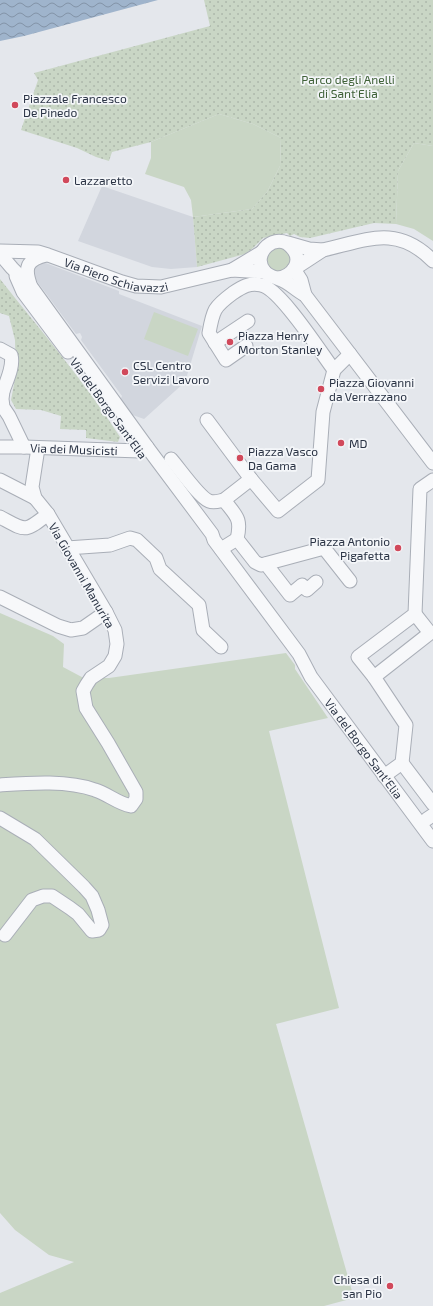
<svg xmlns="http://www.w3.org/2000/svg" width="433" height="1306" font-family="'Exo 2',sans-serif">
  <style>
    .built { fill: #d2d6de }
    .grass { fill: #c9d6c5 }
    .park { fill: url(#park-dots) }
    .water { fill: url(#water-waves) }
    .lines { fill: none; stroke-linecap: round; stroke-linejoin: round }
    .minor-casing { stroke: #a9aeb7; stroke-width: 15 }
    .minor { stroke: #f7f8fa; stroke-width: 13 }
    .poi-dot { fill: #d1495b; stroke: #f4f6f9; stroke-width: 1.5 }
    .labels { text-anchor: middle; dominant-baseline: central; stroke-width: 3.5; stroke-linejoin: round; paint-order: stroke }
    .park-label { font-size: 12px; fill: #3f6138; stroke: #f4f6f9 }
    .poi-label { font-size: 12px; fill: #2b3445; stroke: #f4f6f9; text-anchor: start }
    .street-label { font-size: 12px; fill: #2b3445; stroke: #f4f6f9 }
  </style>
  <defs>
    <pattern id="park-dots" width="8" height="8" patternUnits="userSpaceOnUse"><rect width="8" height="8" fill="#c9d6c5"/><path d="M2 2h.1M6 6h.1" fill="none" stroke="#adb8ab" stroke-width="1.8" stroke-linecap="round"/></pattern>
    <pattern id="water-waves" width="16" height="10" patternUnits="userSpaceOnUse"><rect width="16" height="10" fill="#9fb4cc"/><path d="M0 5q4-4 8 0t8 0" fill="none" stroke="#8293a7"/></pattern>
  </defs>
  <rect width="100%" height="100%" fill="#e4e7ec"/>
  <path class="built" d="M102,186L193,217L197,267L171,269L152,267L78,241Z
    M43,262L119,291V294L202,326L185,382L144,419L127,413L119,403L122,396L81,340L82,337L80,333L76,334L33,276V267Z"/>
  <path class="grass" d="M219,114L253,124L281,138L280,166L267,192L252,209L193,217L191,200L184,187L145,174L151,158V142Z
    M414,143L433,146V241L414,229L396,224L398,171Z
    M279,246L290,253L291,265L281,272L273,271L267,265L266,257L268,253Z
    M154,312L198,329L188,356L144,339Z
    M0,613L53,636L64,644L63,667L93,683L99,678H109L286,653L295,665V669L328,718L269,731L339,1008L276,1024L354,1298L324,1306H0V1293L74,1262L49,1255L15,1230L0,1213Z"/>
  <path class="park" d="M204,0H433V146L414,143L398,171L396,224L374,223L310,238L300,237L294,234L290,236L287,233L263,238L253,248L245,254L197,267L193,217L252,209L267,192L280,166L281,138L253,124L219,114L151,142L112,152L109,161L96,157L77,148L21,130L38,80L34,73L210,26Z
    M0,279C41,331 84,381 120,437L118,442L86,438V430L60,429L61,416L41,410L16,409L11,400L16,374L15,340L9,316L0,313Z"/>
  <path class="water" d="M0,0H158L24,36L0,41Z"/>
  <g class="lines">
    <defs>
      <g id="minor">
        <path d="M288,243L309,249L323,250L294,269"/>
        <path d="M323,250C367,240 397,224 433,261"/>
        <path id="s1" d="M0,251L38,252L48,255L122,282L136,286L161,287L232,270L265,272"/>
        <path id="s2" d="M0,254L12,268L32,288L147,447L212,534L214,540L299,654L311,677L433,841"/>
        <path d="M294,269L301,280L305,295"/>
        <path d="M232,270L262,252"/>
        <path d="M16,276L23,292L68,352"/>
        <path d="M277,278C292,277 304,261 292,248C277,229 249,254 265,272C269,276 274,277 279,279C289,282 295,290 305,295L433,463"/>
        <path d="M31,287C24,268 26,260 46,255"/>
        <path d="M215,343L248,321"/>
        <path d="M246,346L226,360L209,333C213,310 214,307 233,293C242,287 250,282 261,285C280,288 321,353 334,370"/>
        <path d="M0,349L11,355C14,366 7,380 3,391"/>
        <path d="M0,391H3L2,399L3,407L9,416L24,447"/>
        <path d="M207,420L251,479"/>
        <path id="s3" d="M0,447H24L140,451L147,447"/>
        <path d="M171,459C179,468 199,497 209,501C214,503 219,501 224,500"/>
        <path d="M0,480L35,498"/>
        <path d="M0,517C26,531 24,533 48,514"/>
        <path d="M237,539L255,562L261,565L324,548L350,581"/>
        <path d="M67,548L110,545L130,538L137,540L156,558L160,569L199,605L203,630L221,647"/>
        <path d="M221,549L237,539C242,518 236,516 224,500L251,479L278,511L318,480L323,412L334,370L350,354"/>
        <path d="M266,564L290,595L302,585L307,590L316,582"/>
        <path d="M0,597L58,626L71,630L83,628L106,612"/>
        <path d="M374,677L430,633L415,614"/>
        <path d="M402,763L433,804"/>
        <path d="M384,776L402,763L406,725L374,677L358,657L415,614L420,489L433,480"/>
        <path d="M0,785C29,783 68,780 95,790C108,794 117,803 131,806L136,799V792L108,743L86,708L83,691L87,684L91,678L109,666L115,656L117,644L115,630L106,612L48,514L35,498L32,487L38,448"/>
        <path d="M0,818L35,839L84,887L92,896L98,910L102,925L99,930L92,931L78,914L70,908L52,896H43L32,900L5,935"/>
        <path d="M427,819L433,815"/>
      </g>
    </defs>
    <use href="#minor" class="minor-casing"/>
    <use href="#minor" class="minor"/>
  </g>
  <g class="poi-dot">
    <circle cx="15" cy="105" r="4"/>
    <circle cx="66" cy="180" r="4"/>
    <circle cx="230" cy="342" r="4"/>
    <circle cx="125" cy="372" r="4"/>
    <circle cx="321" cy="389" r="4"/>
    <circle cx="341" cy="443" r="4"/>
    <circle cx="240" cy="458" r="4"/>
    <circle cx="398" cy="548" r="4"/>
    <circle cx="390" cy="1286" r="4"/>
  </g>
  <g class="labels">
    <g class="park-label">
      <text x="348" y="79">Parco degli Anelli<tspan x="348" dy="14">di Sant'Elia</tspan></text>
    </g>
    <g class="poi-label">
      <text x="23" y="98">Piazzale Francesco<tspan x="23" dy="14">De Pinedo</tspan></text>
      <text x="74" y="180">Lazzaretto</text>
      <text x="238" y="335">Piazza Henry<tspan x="238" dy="14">Morton Stanley</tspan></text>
      <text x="133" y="365">CSL Centro<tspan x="133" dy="14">Servizi Lavoro</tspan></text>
      <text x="329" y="382">Piazza Giovanni<tspan x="329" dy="14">da Verrazzano</tspan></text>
      <text x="349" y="443">MD</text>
      <text x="248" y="451">Piazza Vasco<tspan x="248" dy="14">Da Gama</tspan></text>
      <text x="390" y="541" text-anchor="end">Piazza Antonio<tspan x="390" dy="14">Pigafetta</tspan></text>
      <text x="382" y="1279" text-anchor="end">Chiesa di<tspan x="382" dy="14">san Pio</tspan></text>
    </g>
    <g class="street-label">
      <text stroke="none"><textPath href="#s1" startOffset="120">Via Piero Schiavazzi</textPath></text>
      <text transform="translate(109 408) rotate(54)">Via del Borgo Sant'Elia</text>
      <text stroke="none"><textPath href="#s3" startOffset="74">Via dei Musicisti</textPath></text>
      <text transform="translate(82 575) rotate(60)">Via Giovanni Manurita</text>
      <text stroke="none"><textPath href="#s2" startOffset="615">Via del Borgo Sant'Elia</textPath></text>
    </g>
  </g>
</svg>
